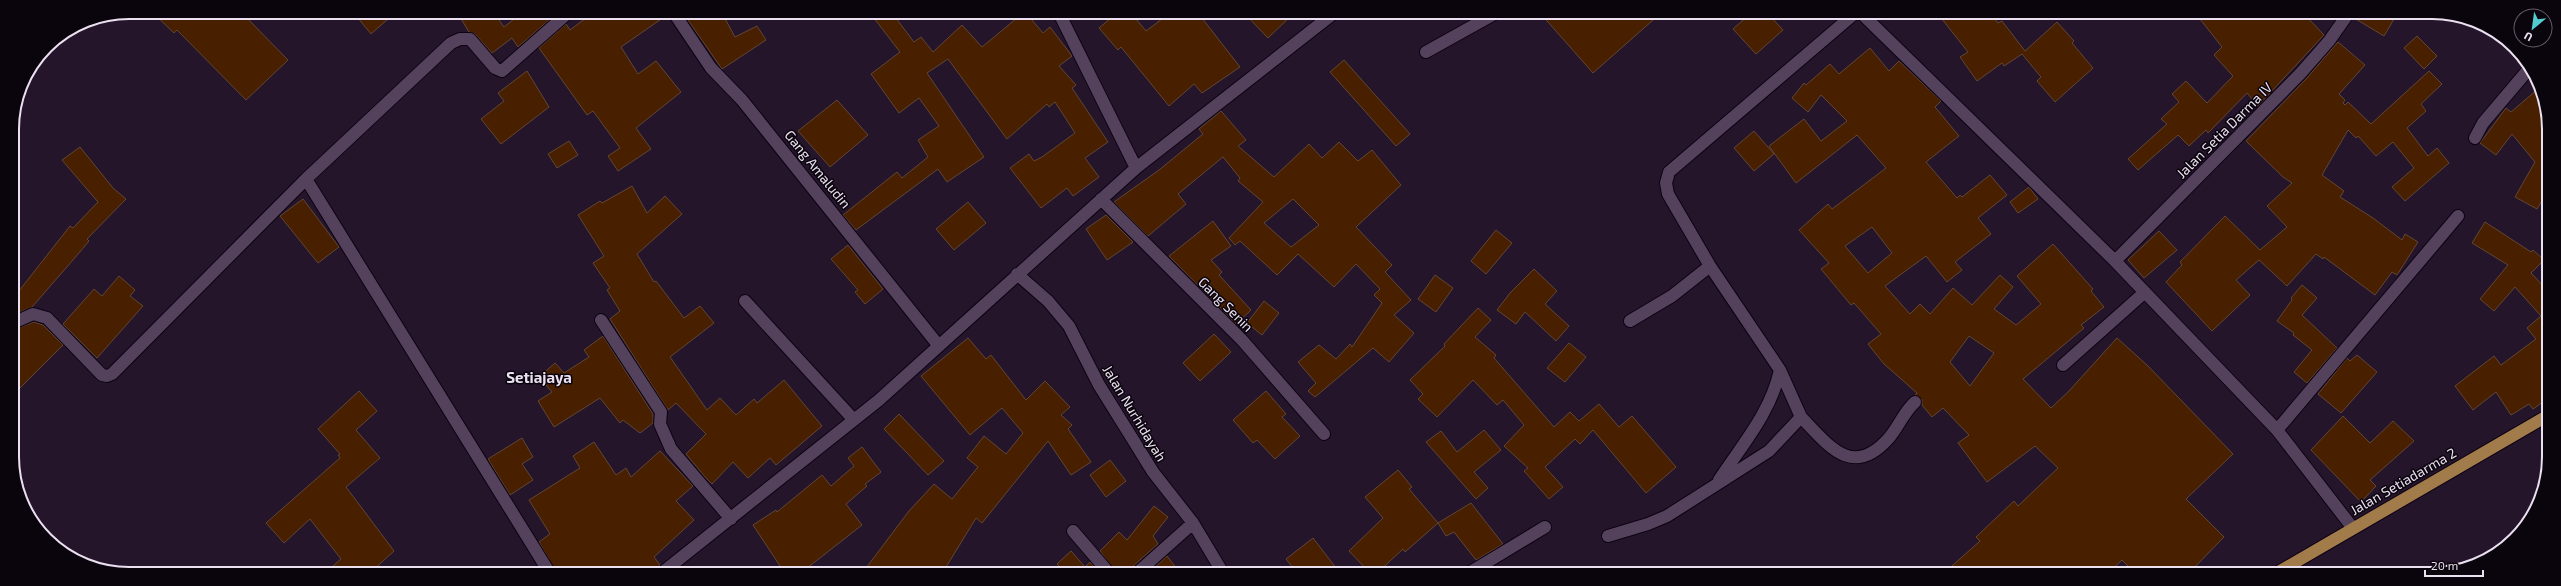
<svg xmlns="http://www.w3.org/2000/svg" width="2561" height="586" font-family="'Exo 2',sans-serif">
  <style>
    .building { fill: #482000; stroke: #624634; fill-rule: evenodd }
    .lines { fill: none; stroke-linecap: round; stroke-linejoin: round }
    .minor-casing { stroke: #0d0213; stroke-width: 14 }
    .major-casing { stroke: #0d0213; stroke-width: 14 }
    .minor { stroke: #54425c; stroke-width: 12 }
    .major { stroke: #a17b49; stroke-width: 12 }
    .labels { text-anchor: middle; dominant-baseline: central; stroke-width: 3; stroke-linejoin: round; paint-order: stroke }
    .street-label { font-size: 14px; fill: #ebe0f0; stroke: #0a040d }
    .neighbourhood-label { font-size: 15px; font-weight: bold; fill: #ebe0f0; stroke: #0a040d }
    .rim { fill: none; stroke: #ebe0f0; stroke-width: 2 }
  </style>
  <rect width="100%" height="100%" fill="#24152b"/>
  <path class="building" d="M152,12H241L288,60L246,100L177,30L174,33Z
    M353,12H396L371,34Z
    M457,12H493L504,27L523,12L557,13L518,47L512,38L492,53L475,34L469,32Z
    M594,12L667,13V15L621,47L638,74L656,61L681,92L636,128L651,149L618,171L608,156L620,148L593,111L587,115L539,48L566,24L570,30Z
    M683,13H722L735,37L757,26L766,40L722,69Z
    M870,13H892L914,42L921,37L933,52L962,25L982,47L1023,13H1026L1043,33L1050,27L1072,56L1059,66L1076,85L1072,88L1108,142L1085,158L1099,177L1073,196L1067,188L1041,208L1010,168L1029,154L1034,161L1042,157L1075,133L1055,102L1049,107L1047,104L1007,139L948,59L927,73L984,157L947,182L938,169L856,230L843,215L897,172L902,178L928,157L918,140L939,126L919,98L899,113L871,74L900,52Z
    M1117,13H1131L1146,31L1170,13H1198L1240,67L1202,93L1194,84L1169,106L1121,47L1118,50L1099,28Z
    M1244,13H1294L1268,38Z
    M1540,13H1661L1593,73Z
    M1750,14H1768L1783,30L1756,54L1733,29Z
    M1938,14H1991L1998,23L2002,21L2025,51L2057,22L2074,41L2072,43L2093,68L2055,102L2037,81L2041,77L2022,54L2004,66L2002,63L1977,81L1960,57L1968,52Z
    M2196,14H2304L2324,35L2258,106L2247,93L2208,133L2206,130L2189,146L2178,135L2138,170L2128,159L2167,124L2161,119L2179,102L2172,94L2186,81L2207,103L2233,76L2214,55L2222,47Z
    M2355,14H2397L2384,36L2354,18Z
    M2417,36L2437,56L2424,69L2404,48Z
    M2338,42L2365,65L2339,94L2345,100L2343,103L2345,105L2348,102L2371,124L2429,71L2442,84L2421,104L2426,111L2407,128L2428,156L2437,148L2449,163L2405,201L2392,187L2414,168L2393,142L2376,156L2358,136L2356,138L2348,130L2322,175L2344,191L2340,197L2373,218L2402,240L2405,234L2418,242L2397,275L2392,272L2375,295L2324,257L2323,259L2316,254L2287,286L2259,260L2236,280L2250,295L2212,331L2166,282L2182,265L2180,262L2225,216L2260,250L2287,227L2267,206L2292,183L2283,177L2246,141L2306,79Z
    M1870,48L1889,71L1899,61L1941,101L1935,107L1959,136L1926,162L1957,198L1960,195L1962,197L1990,175L2007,195L1978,218L1991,234L1955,262L1962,270L1947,282L1926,256L1885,286L1910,314L1920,304L1930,314L1953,288L1972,305L2000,275L2013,287L1994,309L2016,325L2041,304L2017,276L2053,244L2093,289L2091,291L2104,307L2081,325L2084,328L2023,379L2051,408L2069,391L2117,338L2148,366L2233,454L2186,499L2224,537L2188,574H2136L2122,560L2108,573H1944L1980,541L1976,537L2014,501L2018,506L2058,468L2035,446L1987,482L1958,443L1969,435L1943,408L1932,417L1922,405V400L1915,395L1917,393L1884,364L1868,344L1881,334L1854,303L1851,305L1821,269L1829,263L1799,230L1828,204L1832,209L1886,168L1857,135L1796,183L1769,146L1804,119L1821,141L1847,121L1821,95L1808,112L1792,98L1804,83L1806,85L1830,64L1839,74ZM1872,227L1892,253L1868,273L1845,246ZM1969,336L1994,353L1970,386L1950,362Z
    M1344,60L1410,134L1396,146L1330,72Z
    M527,71L549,107L501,144L481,119L504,101L498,93Z
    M2538,89L2547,106V192L2537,209L2515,197L2535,162L2512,134L2496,155L2480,143L2506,108L2511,112Z
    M837,100L868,135L830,167L798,131Z
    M1221,111L1246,140L1238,146L1274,177L1309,144L1322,158L1339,142L1358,161L1372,150L1401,185L1356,227L1392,265L1385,272L1411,300L1394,315L1414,333L1389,362L1373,348L1315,397L1308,391L1316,383L1298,362L1319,345L1336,359L1350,344L1352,347L1382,303L1374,295L1380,289L1356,264L1334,287L1298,254L1277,275L1240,241L1235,245L1229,238L1263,202L1238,181L1240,178L1223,157L1178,194L1186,204L1148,236L1114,202L1159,170L1203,134L1199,129ZM1293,199L1319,225L1291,247L1264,223Z
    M1754,131L1774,154L1754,171L1734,148Z
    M569,141L578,155L557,168L548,154Z
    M80,147L113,188L126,199L87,239L89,241L79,253L32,307L13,315V294L15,296L70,226L73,228L98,202L62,160Z
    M632,186L647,213L665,196L682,214L637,254L654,282L656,281L684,318L700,306L714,323L670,357L707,410L720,398L736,415L754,399L757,403L784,380L822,426L776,465L770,458L748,478L733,462L712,484L706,478L686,454L706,434L676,403L668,410L610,319L620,311L607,290L610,288L593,263L604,256L578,215L600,201L602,203Z
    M2029,187L2038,199L2018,213L2010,202Z
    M303,199L339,247L318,263L280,216Z
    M968,202L986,223L954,250L936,229Z
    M1106,215L1133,242L1107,260L1086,229Z
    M1213,221L1231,246L1211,260L1222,272L1219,275L1251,310L1236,324L1169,256Z
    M2485,222L2531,252L2533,250L2544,260L2531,273L2547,290V399L2533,409L2529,404L2511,415L2496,392L2473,410L2455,386L2494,356L2501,365L2536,339L2527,328L2541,316L2515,287L2494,311L2480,299L2508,265L2472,243Z
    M1496,230L1512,243L1486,274L1471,261Z
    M2159,231L2177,250L2144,278L2128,260Z
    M848,245L883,289L865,304L855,292L858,290L831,259Z
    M1534,269L1557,291L1545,304L1569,326L1556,341L1525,312L1516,324L1497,310L1510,293Z
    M1435,275L1453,288L1436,312L1418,299Z
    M119,276L135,290L130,296L143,306L97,358L63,324L94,289L102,296Z
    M2302,285L2317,298L2302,315L2337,348L2307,383L2294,372L2312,350L2293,335L2294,333L2277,321L2292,300L2291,298Z
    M1264,301L1279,313L1262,335L1247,323Z
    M1478,308L1491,320L1475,337L1496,355L1494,358L1554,427L1570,412L1579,421L1599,404L1619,427L1632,416L1676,467L1646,493L1593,430L1580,444L1575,439L1545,467L1563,487L1549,499L1524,471L1528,468L1504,446L1524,425L1503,400L1497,405L1473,380L1437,417L1418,399L1423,394L1410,380L1445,346L1444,344Z
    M34,322L43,325L63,345L14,394L13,330Z
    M1214,334L1231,352L1200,381L1183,363Z
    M603,336L653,414V423L640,433L623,420L620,423L600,398L554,427L538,401L552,392L539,377L555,363L564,373L589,357L584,350Z
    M968,338L986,359L991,355L1026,400L1045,381L1070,407L1061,415L1072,425L1068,429L1091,462L1071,475L1048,441L982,523L976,518L943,572H863L909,511L934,484L952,499L978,467L967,458L984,436L1006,454L1023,433L1002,408L970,435L921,376Z
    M1569,343L1586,357L1565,382L1547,368Z
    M2357,355L2377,372L2341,413L2318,394L2347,358L2350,361Z
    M359,391L377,411L356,430L380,458L346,487L394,551L371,572H326L341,559L310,519L284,543L266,523L340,458L338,455L340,454L318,429Z
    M1266,391L1286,414L1282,417L1300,436L1275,459L1257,440L1253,443L1233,420Z
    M899,414L944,461L928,475L884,429Z
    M2343,416L2370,443L2393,421L2414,441L2370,480L2376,486L2361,502L2311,450Z
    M1484,430L1501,450L1474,472L1488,488L1476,499L1426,442L1441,431L1457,452Z
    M522,438L533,457L522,464L533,480L510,495L488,459Z
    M594,442L616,475L626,468L631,477L660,451L693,486L676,501L694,520L654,557L660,565L656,572H556L539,542L550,534L529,500L580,468L573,456Z
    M862,447L881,472L865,484L867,486L846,504L862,525L802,572H784L753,525L776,510L777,512L822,475L831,486L854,466L848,458Z
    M1110,460L1126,481L1106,497L1090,475Z
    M1398,470L1412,487L1409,489L1438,523L1471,503L1503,544L1476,560L1454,532L1446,536L1438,523L1405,552L1403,549L1377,573H1370L1349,551L1383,518L1365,497Z
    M1154,506L1168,517L1153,536L1158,544L1132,567L1130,573H1116L1100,551L1119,532L1127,540Z
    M1313,538L1340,573H1297L1286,559Z
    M1071,551L1085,567L1090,562L1099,573H1065L1057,564Z
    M1167,556L1180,573H1149Z"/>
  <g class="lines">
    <defs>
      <path id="minor" d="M674,13L711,68L742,100L939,346
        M1059,13L1136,168
        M1862,14L2115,261L2277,430L2352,527
        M1426,52L1496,13
        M2475,138L2483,123L2528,70
        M306,179L549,572
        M1101,199L1242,340L1324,434
        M2115,261L2300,74L2329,41L2348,14
        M1017,274L1048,301L1069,326L1099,385L1153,472L1193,523L1223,573
        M745,301L854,420
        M601,320L661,412L660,424L671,449L731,519
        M1630,321L1672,296L1710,266
        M13,323L33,314L47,318L102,375L107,376L112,374L306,179L451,43L460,39H470L495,68L502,71L569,12
        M2063,365L2145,292
        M1801,417C1828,445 1852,479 1888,439C1898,428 1903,413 1915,402
        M2277,430L2458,216
        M1719,480C1742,445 1771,412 1780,370
        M1073,531L1109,573
        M1608,536L1648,524L1667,516L1769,451L1801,417L1780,370L1710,266L1668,194L1666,183L1669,172L1854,14
        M663,572L879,400L1136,168L1334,13
        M1137,573L1193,523
        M1469,573L1545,527"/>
      <path id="major" d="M2275,574L2547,416"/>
    </defs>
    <use href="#minor" class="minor-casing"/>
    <use href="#major" class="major-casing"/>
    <use href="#minor" class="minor"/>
    <use href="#major" class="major"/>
  </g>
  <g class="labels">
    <g class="street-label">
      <text transform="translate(2224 130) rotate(-45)">Jalan Setia Darma IV</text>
      <text transform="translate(818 169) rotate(51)">Gang Amaludin</text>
      <text transform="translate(1226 304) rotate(45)">Gang Senin</text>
      <text transform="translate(1135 413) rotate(59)">Jalan Nurhidayah</text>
      <text transform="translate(2403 481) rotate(-30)">Jalan Setiadarma 2</text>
    </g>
    <g class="neighbourhood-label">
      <text x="539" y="377">Setiajaya</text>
    </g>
  </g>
  <path d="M0 0H2561V586H0ZM129 19H2432A110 110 0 0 1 2542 129V457A110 110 0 0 1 2432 567H129A110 110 0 0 1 19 457V129A110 110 0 0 1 129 19Z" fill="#0a040d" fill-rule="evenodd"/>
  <path class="rim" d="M129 19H2432A110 110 0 0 1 2542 129V457A110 110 0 0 1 2432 567H129A110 110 0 0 1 19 457V129A110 110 0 0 1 129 19Z"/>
  <g transform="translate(2533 28) rotate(209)"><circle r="19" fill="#0a040d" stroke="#645c68"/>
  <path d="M0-3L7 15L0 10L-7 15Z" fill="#52ccd0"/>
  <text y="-6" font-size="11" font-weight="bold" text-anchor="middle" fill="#ebe0f0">U</text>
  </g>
  <path d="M2425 570v6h58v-6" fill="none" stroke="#ebe0f0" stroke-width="2"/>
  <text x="2431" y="570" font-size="12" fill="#ebe0f0" stroke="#0a040d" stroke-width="3" paint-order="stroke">20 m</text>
</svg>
